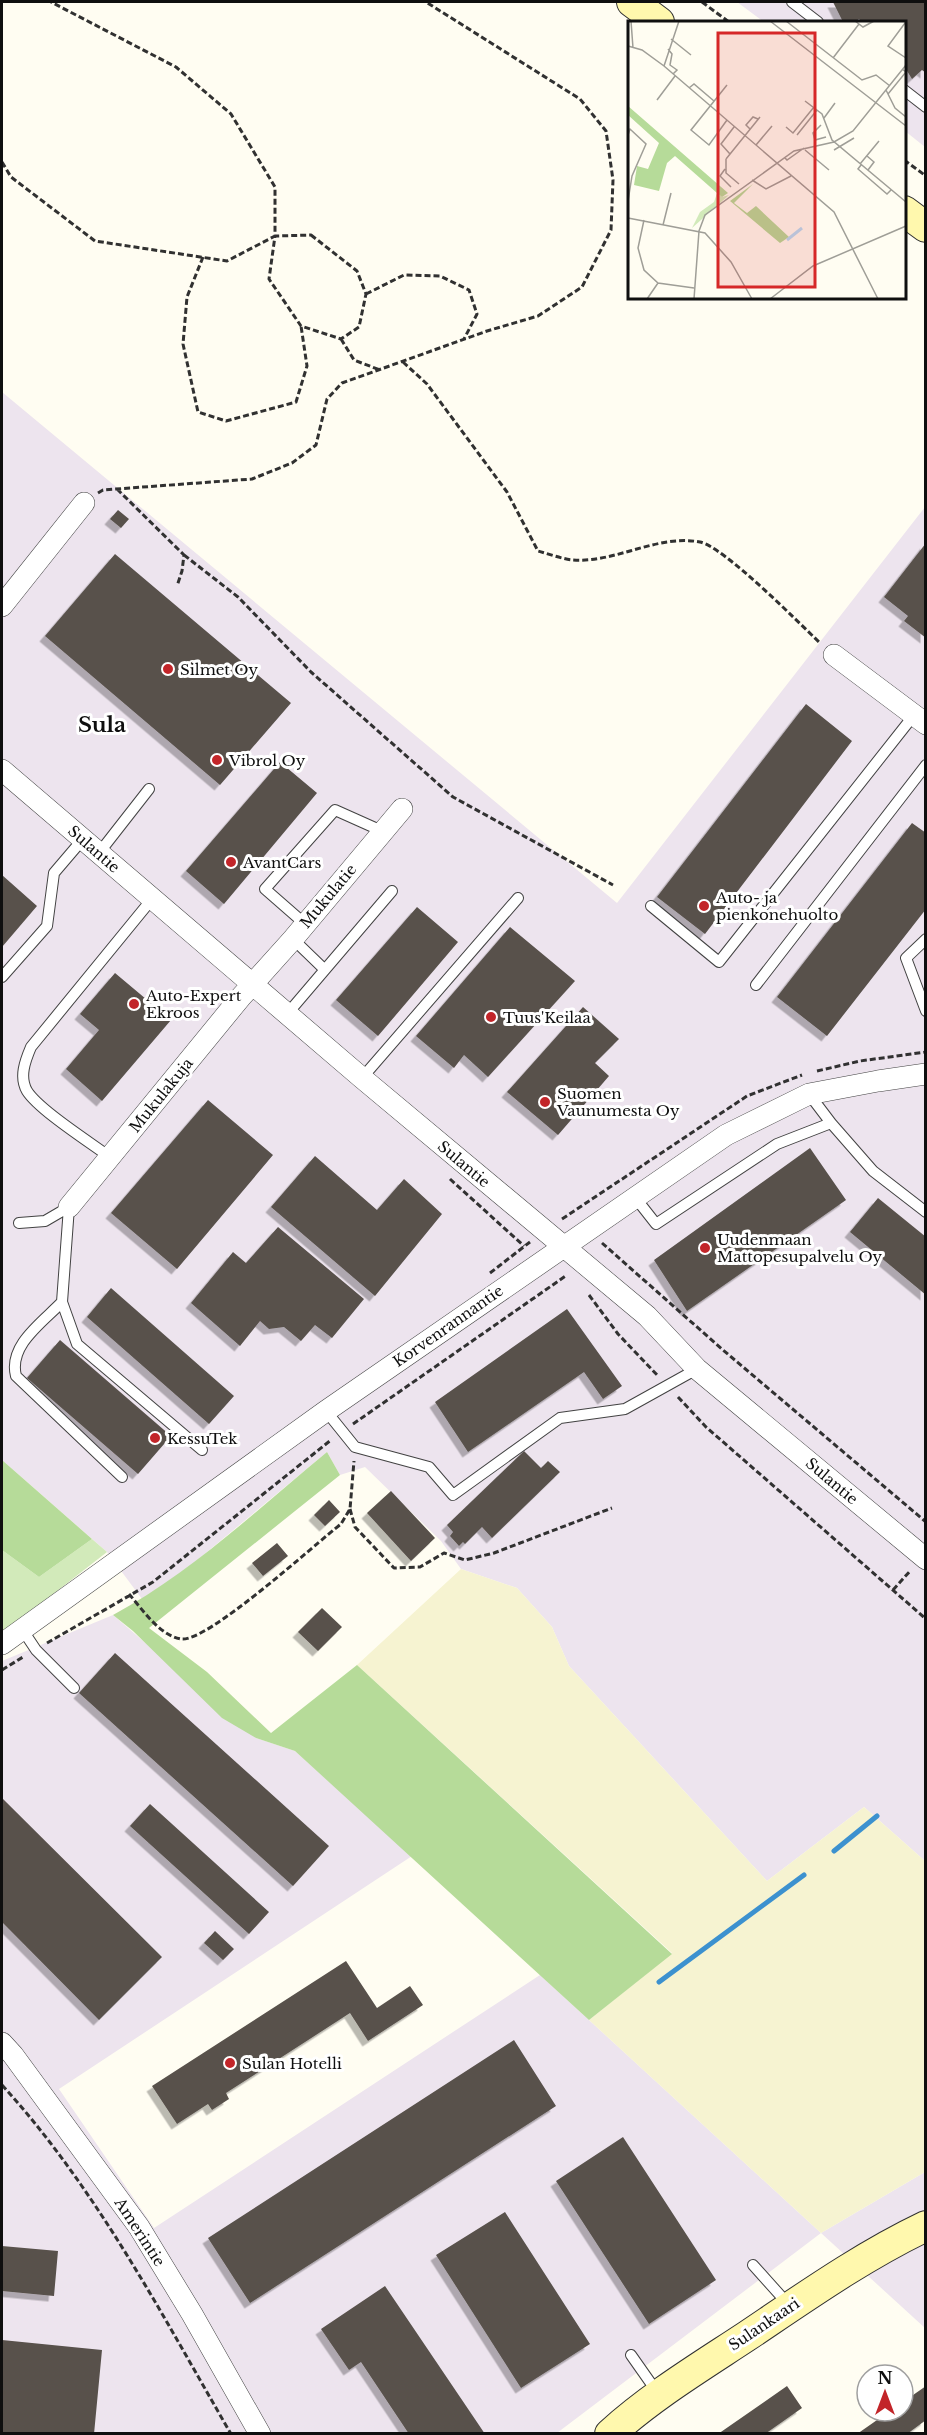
<svg xmlns="http://www.w3.org/2000/svg" width="927" height="2435" font-family="'Libre Baskerville',serif">
  <style>
    .industrial { fill: #ede4ee }
    .farmland { fill: #f6f3d1 }
    .green { fill: #d2eaba }
    .forest { fill: #b6db99 }
    .lines { fill: none; stroke-linecap: round; stroke-linejoin: round }
    .stream { stroke: #3c91cf; stroke-width: 5 }
    .building { fill: #58514b; filter: url(#shadow) }
    .lane-casing { stroke: #424242; stroke-width: 12 }
    .street-casing { stroke: #424242; stroke-width: 22 }
    .secondary-casing { stroke: #313131; stroke-width: 32 }
    .path { stroke: #313131; stroke-width: 3; stroke-dasharray: 6 3; stroke-linecap: butt }
    .lane { stroke: #fff; stroke-width: 10 }
    .street { stroke: #fff; stroke-width: 21 }
    .secondary { stroke: #fff8ad; stroke-width: 30 }
    .poi-dot { fill: #c22529; stroke: #fff; stroke-width: 2 }
    .labels { text-anchor: middle; dominant-baseline: central; stroke-width: 6; stroke-linejoin: round; paint-order: stroke }
    .poi-label { font-size: 15px; fill: #0f0f0f; stroke: #fff; text-anchor: start }
    .street-label { font-size: 15px; fill: #0f0f0f; stroke: #fff }
    .district-label { font-size: 21px; font-weight: bold; fill: #0f0f0f; stroke: #fff }
    .inset-river { fill: none; stroke: #b6ddf7; stroke-width: 3 }
    .inset-road { fill: none; stroke: #9f9e97; stroke-width: 1.5 }
    .view { fill: #d62828; fill-opacity: 0.15; stroke: #d62828; stroke-width: 3 }
    .inset-edge { fill: none; stroke: #0f0f0f; stroke-width: 3 }
  </style>
  <defs>
    <filter id="shadow"><feDropShadow dx="-5.5" dy="5.5" stdDeviation="0" flood-color="#0004"/></filter>
  </defs>
  <rect width="100%" height="100%" fill="#fffdf2"/>
  <path class="industrial" d="M737,2H925V147L905,131L904,22H764Z
    M2,392L617,903L925,507V1861L864,1807L767,1881L569,1666L552,1627L517,1588L461,1569L441,1541L365,1467L340,1475L327,1452L183,1572L142,1599L107,1552L2,1460Z
    M113,1615L256,1738L295,1751L412,1856L59,2089L154,2228L540,1975L821,2233L925,2172V2328L821,2233L557,2433L2,2434V1661Z"/>
  <path class="farmland" d="M461,1569L517,1588L552,1627L569,1666L767,1881L864,1807L925,1861V2172L821,2233L589,2020L672,1953L357,1665Z"/>
  <path class="green" d="M92,1539L107,1552L2,1634V1550L39,1577Z"/>
  <path class="forest" d="M327,1452L340,1475L149,1628L207,1672L271,1733L357,1665L672,1954L589,2020L295,1751L256,1738L222,1718L133,1631L113,1615C192,1572 258,1509 327,1452Z
    M2,1460L92,1539L39,1577L2,1550Z"/>
  <g class="lines">
    <path class="stream" d="M834,1851L877,1816
      M659,1982L804,1875"/>
  </g>
  <path class="building" d="M833,2H926V73L922,70L912,79L904,66V22H862L859,19L855,22H843Z
    M118,510L129,519L121,528L110,519Z
    M926,543V638L904,621L908,616L884,597Z
    M115,554L291,703L220,785L45,636Z
    M806,704L852,741L705,934L657,897Z
    M280,762L317,793L224,904L186,871Z
    M912,823L926,833V909L827,1036L777,997Z
    M2,875L37,906L2,947Z
    M417,907L458,942L378,1036L336,1000Z
    M510,927L575,981L488,1077L464,1055L454,1068L416,1036Z
    M115,973L171,1020L102,1101L66,1069L99,1030L80,1014Z
    M583,1007L619,1039L595,1063L609,1076L558,1135L507,1092Z
    M208,1100L273,1155L177,1269L111,1213Z
    M810,1148L846,1200L687,1311L654,1260Z
    M315,1156L377,1210L404,1179L442,1214L375,1296L271,1207Z
    M878,1198L926,1237V1295L850,1232Z
    M278,1227L364,1299L332,1338L315,1325L301,1341L284,1327L269,1329L260,1321L240,1346L191,1303L233,1252L246,1263Z
    M111,1288L234,1396L209,1424L87,1317Z
    M567,1309L622,1386L603,1399L584,1372L468,1452L435,1402Z
    M60,1340L171,1436L138,1474L27,1378Z
    M524,1451L541,1468L548,1461L560,1472L492,1538L482,1527L465,1544L463,1542L459,1546L450,1536L453,1532L447,1525Z
    M391,1491L435,1538L411,1561L367,1513Z
    M329,1500L340,1512L325,1526L314,1515Z
    M277,1543L288,1556L263,1576L252,1563Z
    M322,1608L342,1627L318,1651L298,1632Z
    M115,1653L329,1846L293,1886L79,1693Z
    M2,1798L162,1957L99,2020L2,1922Z
    M150,1804L269,1912L249,1934L130,1826Z
    M215,1931L234,1949L223,1960L204,1943Z
    M346,1961L377,2008L410,1986L423,2005L368,2041L350,2013L226,2093L229,2099L212,2110L208,2104L177,2124L152,2086Z
    M514,2040L556,2106L250,2303L208,2238Z
    M623,2137L716,2280L649,2324L556,2181Z
    M505,2212L590,2344L521,2388L436,2255Z
    M2,2246L58,2251L54,2296L2,2291Z
    M385,2286L485,2434H409L361,2362L349,2370L321,2329Z
    M2,2340L102,2350L94,2434H2Z
    M787,2386L802,2408L765,2434H718Z
    M926,2386V2420L907,2434H857L890,2411H903V2402Z"/>
  <g class="lines">
    <defs>
      <path id="lane" d="M792,2L818,22
        M904,90L926,107
        M99,853L149,789
        M651,906L719,962L914,715
        M305,924L265,889L335,810L382,831
        M293,939L324,969
        M926,939L906,958L926,1011
        M2,977L47,926L54,873L83,839
        M756,985L926,765
        M288,1013L392,891
        M362,1078L518,898
        M831,1123L873,1171L926,1212
        M111,1158C91,1143 39,1110 27,1091C19,1077 25,1061 31,1047L152,899
        M634,1196L656,1224L777,1144L831,1123L809,1094
        M69,1207L62,1302L77,1344L202,1450
        M19,1223L45,1221L69,1207
        M62,1302C43,1322 8,1345 16,1376L122,1477
        M326,1411L355,1447L429,1467L453,1495L560,1418L625,1409L697,1369
        M22,1629L36,1650L74,1688
        M753,2265L788,2304
        M631,2355L657,2392"/>
      <path id="street" d="M2,606L84,503
        M834,655L926,724
        M2,770L362,1078L647,1316L697,1369L926,1559
        M69,1207L240,998L293,939L402,809
        M2,1644L326,1411L726,1135L809,1094L878,1081L926,1074
        M2,2043L13,2055L139,2227L192,2314L260,2434"/>
      <path id="secondary" d="M632,2L659,22
        M904,211L926,227
        M610,2434C652,2396 700,2367 747,2336C805,2297 863,2256 926,2226"/>
    </defs>
    <use href="#lane" class="lane-casing"/>
    <use href="#street" class="street-casing"/>
    <use href="#secondary" class="secondary-casing"/>
    <path class="path" d="M702,2L729,22
      M904,160L926,176
      M2,162L11,177L95,241L227,261L275,236V187L231,114L176,67L51,2
      M311,235L357,271L366,294L359,327L341,339L301,326L269,279L275,236Z
      M203,257L187,297L183,344L198,412L226,421L296,402L307,366L301,326
      M366,294L404,275L440,276L469,290L477,314L464,339
      M341,339L354,360L380,370
      M403,362L427,384L507,492L538,551C549,554 562,559 573,560C616,563 657,534 700,542C724,547 798,622 819,642
      M117,489L184,555L182,571L177,586
      M98,493L103,490L252,479L292,463L316,445L327,399L342,383L487,331L538,316L582,287L611,230L613,180L606,131L580,99L426,2
      M184,555L238,597L311,672L453,797L613,885
      M817,1071L860,1061L926,1052
      M450,1179L524,1246
      M562,1219L747,1096L802,1075
      M602,1243L723,1350L926,1522
      M490,1273L530,1242
      M589,1295L618,1334L659,1377
      M678,1397L706,1427L926,1619
      M353,1424L567,1275
      M350,1509L355,1527L394,1568L420,1567L444,1553L465,1560L494,1553L612,1508
      M893,1590L911,1570
      M129,1594C143,1610 159,1635 181,1639C207,1643 315,1544 341,1524L350,1509L354,1461
      M47,1643L153,1582L331,1440
      M2,1670L23,1657
      M2,2085C96,2188 161,2313 231,2434"/>
    <use href="#lane" class="lane"/>
    <use href="#street" class="street"/>
    <use href="#secondary" class="secondary"/>
  </g>
  <g class="poi-dot">
    <circle cx="168" cy="669" r="6"/>
    <circle cx="217" cy="760" r="6"/>
    <circle cx="231" cy="862" r="6"/>
    <circle cx="704" cy="906" r="6"/>
    <circle cx="134" cy="1004" r="6"/>
    <circle cx="491" cy="1017" r="6"/>
    <circle cx="545" cy="1102" r="6"/>
    <circle cx="705" cy="1248" r="6"/>
    <circle cx="155" cy="1438" r="6"/>
    <circle cx="230" cy="2063" r="6"/>
  </g>
  <g class="labels">
    <g class="poi-label">
      <text x="180" y="669">Silmet Oy</text>
      <text x="229" y="760">Vibrol Oy</text>
      <text x="243" y="862">AvantCars</text>
      <text x="716" y="897">Auto- ja<tspan x="716" dy="17">pienkonehuolto</tspan></text>
      <text x="146" y="995">Auto-Expert<tspan x="146" dy="17">Ekroos</tspan></text>
      <text x="503" y="1017">Tuus'Keilaa</text>
      <text x="557" y="1093">Suomen<tspan x="557" dy="17">Vaunumesta Oy</tspan></text>
      <text x="717" y="1239">Uudenmaan<tspan x="717" dy="17">Mattopesupalvelu Oy</tspan></text>
      <text x="167" y="1438">KessuTek</text>
      <text x="242" y="2063">Sulan Hotelli</text>
    </g>
    <g class="street-label">
      <text transform="translate(94 849) rotate(41)">Sulantie</text>
      <text transform="translate(328 896) rotate(-50)">Mukulatie</text>
      <text transform="translate(161 1095) rotate(-51)">Mukulakuja</text>
      <text transform="translate(464 1164) rotate(40)">Sulantie</text>
      <text transform="translate(448 1326) rotate(-35)">Korvenrannantie</text>
      <text transform="translate(832 1481) rotate(40)">Sulantie</text>
      <text transform="translate(140 2232) rotate(57)">Amerintie</text>
      <text transform="translate(764 2324) rotate(-34)">Sulankaari</text>
    </g>
    <g class="district-label">
      <text x="102" y="725">Sula</text>
    </g>
  </g>
  <g transform="translate(628 21)">
    <rect width="278" height="278" fill="#fffdf2"/>
    <path d="M89,172L94,176L101,174L64,207L72,191L86,181Z" fill="#d2eaba"/>
    <path d="M0,85L100,172L94,176L89,172L47,135L39,142L31,170L6,164L9,145L20,148L31,122L0,94ZM125,163L106,182L119,192L128,185L161,216L152,222L102,180Z" fill="#b6db99"/>
    <path class="inset-river" d="M159,219L174,207"/>
    <path class="inset-road" d="M3,0L5,27M142,0L278,105M158,0L234,59L248,54L262,65M227,0L235,6L246,0M277,2L260,25L278,37M43,18L63,34M0,25L14,29L36,45L206,191L250,278M40,28L44,33L42,44L49,49L45,53M205,37L231,3M36,45L51,0M61,67L66,63L86,80M258,69L267,87L278,96M260,73L278,51L274,48M29,79L47,55M177,80L194,93L204,119L278,181M196,97L207,82M99,99L81,124L63,109L99,64M193,104L185,112L187,119L198,116M158,106L165,112L186,86M122,108L118,104L125,96L130,98M0,114L2,108L18,123L4,155L0,180M169,114L189,89M128,124L144,105M177,129L201,149M206,129L226,117M102,133L93,123L106,106M239,135L246,141L240,149M157,137L159,139L176,127M98,138L132,96M98,138V152L111,163M232,143L251,120M233,144L230,148L259,173L263,169M97,148L92,155L103,166M124,159L138,168L163,155M0,197L77,212L103,241L124,278M16,199L10,227L16,249L30,262L66,267M35,204L43,172M19,278L30,262M66,278L71,210L77,194L166,130L206,121L225,110L278,44M142,278L185,245L278,205"/>
    <path class="view" d="M90,12H187V266H90Z"/>
    <rect width="278" height="278" class="inset-edge"/>
  </g>
  <rect width="927" height="2435" fill="none" stroke="#0f0f0f" stroke-width="6"/>
  <g transform="translate(885 2393)"><circle r="28" fill="#ffffff" stroke="#9f9f9f" stroke-width="1.5"/>
  <path d="M0-4.5L10 22L0 15L-10 22Z" fill="#c22529"/>
  <text y="-9" font-size="16" font-weight="bold" text-anchor="middle" fill="#0f0f0f">N</text>
  </g>
</svg>
